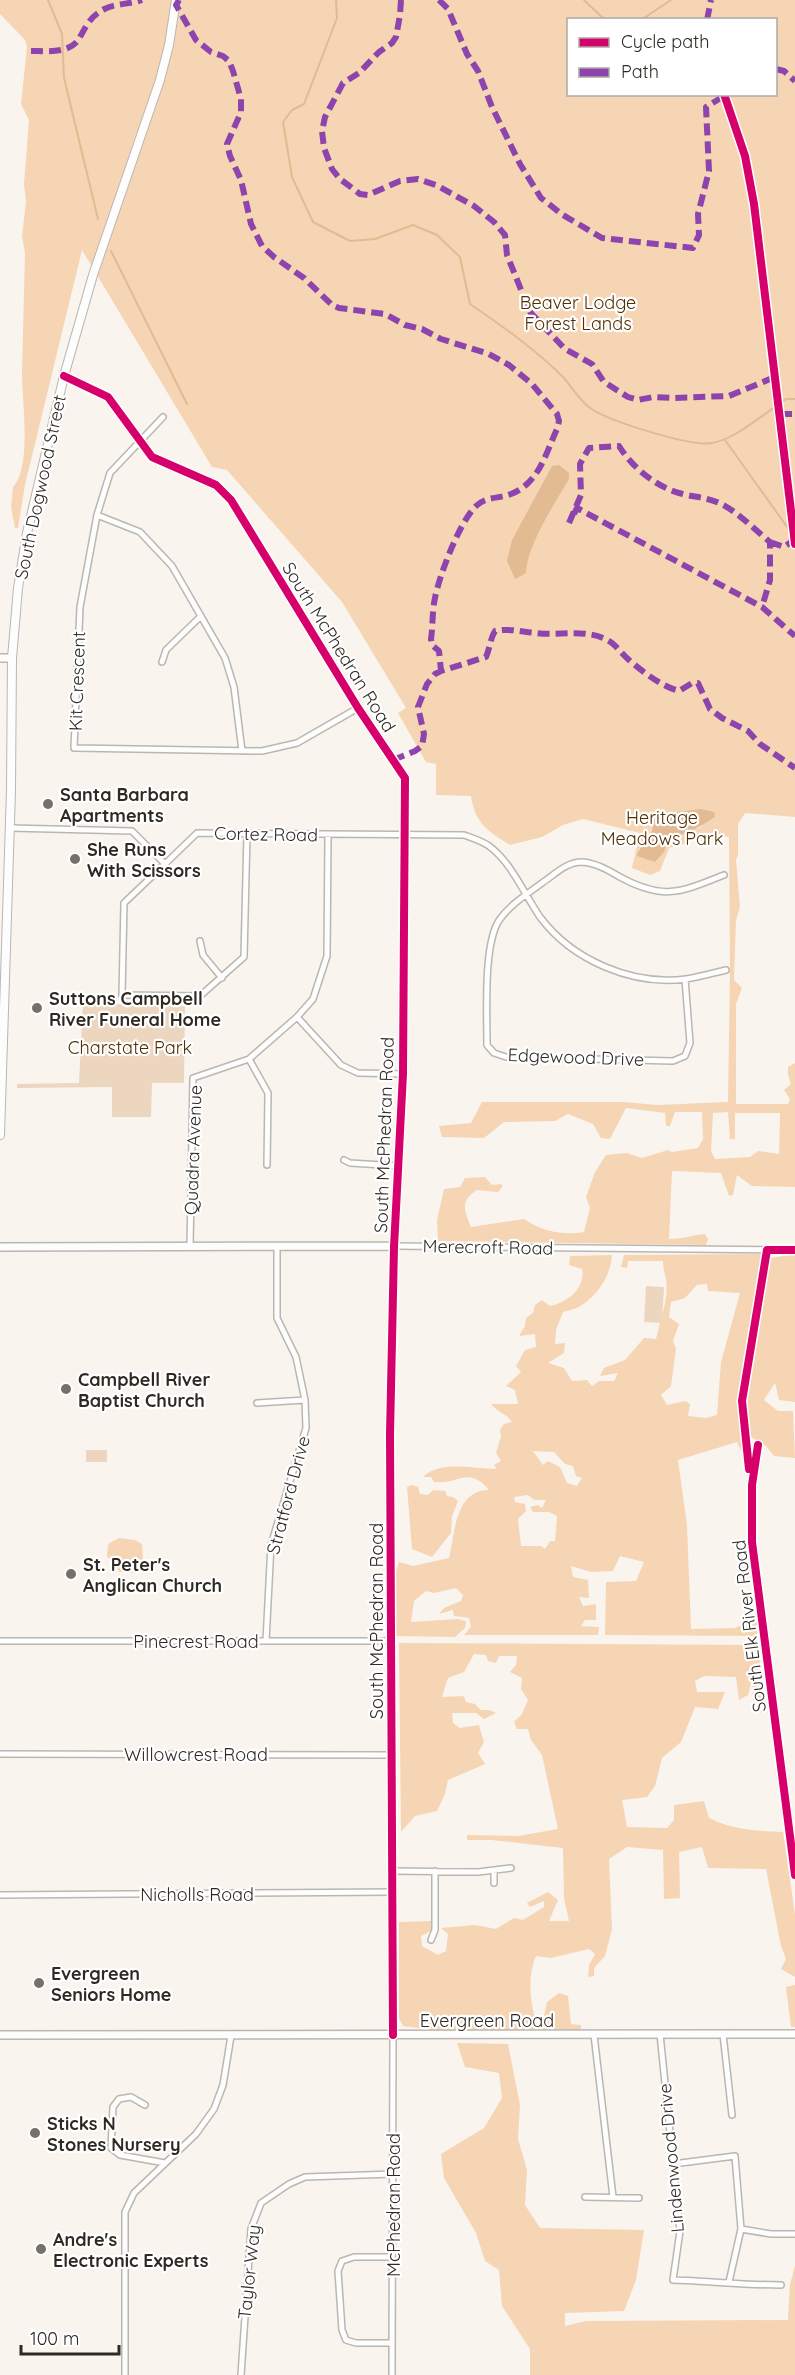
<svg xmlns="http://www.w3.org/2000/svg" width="795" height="2375" font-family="Quicksand,sans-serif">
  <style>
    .green { fill: #edd6bf }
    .forest { fill: #f5d5b3; fill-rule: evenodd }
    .water { fill: #e2bb93 }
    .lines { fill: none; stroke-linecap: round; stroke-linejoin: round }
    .stream { stroke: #e2bb93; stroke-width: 2 }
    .minor-casing { stroke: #bbb6b0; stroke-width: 8 }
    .tertiary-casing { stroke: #bbb6b0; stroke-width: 10 }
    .secondary-casing { stroke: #bbb6b0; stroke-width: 10 }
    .minor { stroke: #fefdfd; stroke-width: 5 }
    .tertiary { stroke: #fefdfd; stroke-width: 7 }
    .secondary { stroke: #fefdfd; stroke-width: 8 }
    .quiet { stroke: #8e44ad; stroke-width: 6; stroke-dasharray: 12 6; stroke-linecap: butt }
    .cycleway-casing { stroke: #fff; stroke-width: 11 }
    .cycleway { stroke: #d6006c; stroke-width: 8 }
    .poi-dot { fill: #76706a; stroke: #fff; stroke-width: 2 }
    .labels { text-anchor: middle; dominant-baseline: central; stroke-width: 4.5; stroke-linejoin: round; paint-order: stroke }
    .park-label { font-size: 18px; fill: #502e00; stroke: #fff }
    .street-label { font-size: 18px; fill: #2f2923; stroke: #fff }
    .poi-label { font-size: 18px; font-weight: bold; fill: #2f2923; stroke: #fff; text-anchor: start }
  </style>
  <rect width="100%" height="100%" fill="#faf4ef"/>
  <path class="green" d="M83,1003L185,1006L184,1083H152L151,1117H112V1087L17,1088V1084L79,1083Z
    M646,1286L664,1287L662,1323L644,1322Z
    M86,1450H107V1462H86Z"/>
  <path class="forest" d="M0,0H795V817L745,813L738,824V855L736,860L740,907L736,920L734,980L742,988L736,1004V1104H788L790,1099L784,1090L791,1084L788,1075V1067L795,1063V1187L752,1186L737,1175L733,1195L729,1196L721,1173L672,1171L669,1239C685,1239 690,1235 705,1234L708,1239L706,1245L438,1241L437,1220L444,1189L460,1187L465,1178L485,1177L492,1185L502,1184V1187L498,1192L477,1190C460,1201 464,1210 471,1227L524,1219C541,1231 564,1236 584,1232L590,1208L586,1197L595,1172L606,1155L627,1153L642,1158L668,1150L672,1152L698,1148L703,1139L702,1112H675L670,1126H666L665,1113L626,1108L610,1139L601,1138L593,1124L568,1114L555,1121L504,1122L484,1138L442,1137L439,1126L471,1123L482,1102H624L657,1105L728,1102L730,969L729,837L715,835L669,848L660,871L650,875L632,868L640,833L583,819L563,825L542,837L510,845C488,831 475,824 471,796L436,795V764L426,762L398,713L406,708L342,602L227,470L212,467L82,250L25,485L18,528H15L11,507L13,487C32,467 22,401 22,374C23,333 24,293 25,253L22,236L26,202L24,184L29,120L21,104L27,47L25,40L0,14ZM568,20H776V94H568ZM715,817L699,828L691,829L667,842L654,862L638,850L649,839L653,821ZM728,1112L730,1139H735V1113H780L779,1154L758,1151L750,1157L715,1159L711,1151L713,1113Z
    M760,1254L771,1258L795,1254V1402L779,1400L775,1383L764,1400L778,1411H793L795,1458L774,1456L766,1446L751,1437L744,1457L737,1442L678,1460L687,1525L691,1629L735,1628L748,1622H757V1636L605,1635L606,1582L636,1581L644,1562L620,1556L613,1571L591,1572L571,1566L573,1577L588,1580L589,1598L579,1597L583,1606L596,1604V1620H585L581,1626L599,1627L598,1635H464L471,1627L469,1618L454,1616L453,1610L439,1614L444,1608L461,1601L463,1595L456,1588L434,1593L426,1591L414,1601L411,1622L458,1619L466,1621L465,1628L455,1637L395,1636V1575L399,1562L413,1566L449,1558C455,1533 455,1490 489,1490C468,1465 459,1485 434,1482L431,1477H423C441,1460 473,1469 497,1469L494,1465L501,1461L496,1453L501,1436L500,1430L504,1424L512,1422C507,1414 497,1412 491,1404H518L515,1390L506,1386L521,1372L516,1366L525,1350L536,1347L535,1334L519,1336L525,1326L526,1318L533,1313L535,1305L542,1300L550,1306C567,1303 586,1288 582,1269L569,1265L570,1256L612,1255C611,1274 599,1294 582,1305C577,1309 569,1310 563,1312L556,1330L555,1344L565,1343L564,1353L548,1363L564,1368L572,1381L587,1380L592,1386L599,1381H614L618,1373L600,1376L604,1368L625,1360L644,1338L656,1339C660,1321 669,1299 666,1280C665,1274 663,1269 663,1261H628L627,1268L621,1267L624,1255ZM707,1284L708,1291L740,1293L721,1362L717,1415L706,1418L688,1416L690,1404L685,1401L667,1405L661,1395L671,1386L676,1349L673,1341L679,1324L669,1317L671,1302L685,1298L697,1285ZM533,1451L554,1452L565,1464L573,1466L576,1476L582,1478L577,1486L567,1483L560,1467L548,1461L543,1465ZM528,1495L534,1500H546L542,1508L538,1505L530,1507L533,1512H549L557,1516L555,1541H550L545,1549L541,1546H521L518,1519L526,1511L525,1504L515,1502L514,1497Z
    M412,1485L418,1487L420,1494L428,1495L433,1490L445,1491L447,1496L453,1497L458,1501L452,1516L451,1533L432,1557L412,1549L407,1487Z
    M119,1538L135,1540L142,1544L143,1560L138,1573L119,1572L115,1562L107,1557L108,1544Z
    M399,1643L758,1645L765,1713L754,1711L752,1678L748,1695L739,1700L736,1677L704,1676L695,1681L697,1692H725L718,1709L695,1707L681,1742L662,1758L655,1786L647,1797L622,1800L627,1827L667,1828L674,1820V1805L704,1801L709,1818C733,1830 757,1831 783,1832L795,1914V1977L781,1969L786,1959L781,1946L766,1869L708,1868L702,1847L679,1852L680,1898L664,1899L663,1850L627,1847L609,1859L612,1929L605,1956L594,1968V1976L588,1977L589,1965L595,1954L589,1949L551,1958L536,1956C527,1977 530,2003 537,2024L542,2025L547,2002L559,1993L568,1996L571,2024L581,2025V2030L445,2032L403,2026L399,2018V1922L433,1921V1930L421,1936L422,1946L438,1955L446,1951L448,1934L441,1928L475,1925L496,1929L514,1918L523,1920L544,1907V1901L530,1907L527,1903L548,1892L558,1900L549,1921H569L564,1898L563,1848L492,1840H467V1835L518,1836L558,1829L542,1755L531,1740L528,1729H517L514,1722L522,1714L528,1700L521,1689L522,1678L510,1672L516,1665L517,1656H499L496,1663L488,1661L486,1655L474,1654L464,1672L448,1678L442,1697L464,1696L466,1702L475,1704L481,1710H489L496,1713L484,1719L476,1713H452L453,1723L460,1728L479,1725L484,1742L478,1753L485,1764L448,1780L445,1794L437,1811L415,1816L401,1832Z
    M795,1985V2027H791L786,1987Z
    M457,2043L508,2044L520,2105L518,2139L527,2170L525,2205L540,2228L644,2230L636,2280L624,2311L565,2313V2326L586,2321L788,2320L790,2285L795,2265V2375H530V2349L502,2306L499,2270L485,2261L476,2233L444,2178L441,2154L484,2128L502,2098L499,2073L465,2067Z"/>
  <path class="water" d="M559,465L569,473V479C555,503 527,545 526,573L515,579L507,561L512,540L552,466Z
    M701,809L714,812L715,817C701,828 684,833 667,841L664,852L655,862L637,856C640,842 652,843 653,821L668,813Z"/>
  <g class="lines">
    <path class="stream" d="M48,0L62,34L64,78L98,219
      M336,0L337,18L304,104L292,110L283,122L292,177L313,222L350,241L375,239L413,225L437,235L460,257L470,304C502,326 535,349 563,377C572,387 579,400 590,408C608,421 691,447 712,443C736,439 765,413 786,399H795
      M584,0L605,20
      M641,20L671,0
      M111,251L187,404
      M725,440L795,538"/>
    <defs>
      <path id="minor" d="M163,417L110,473L97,515L80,607L74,748L262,751L297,743L358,708
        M97,515L140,532L172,566L225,658L234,687L242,751
        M162,662L166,650L201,616
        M10,828L132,831L165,864L197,833L464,835C472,838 482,841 489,846C512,863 524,894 540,917C572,960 632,986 686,979C699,977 713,973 726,970
        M165,864L124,903L122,995L200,996L244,957L247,834
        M200,941L203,955L222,978
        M685,979L690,1043L685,1056L673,1061L506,1057L494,1053L487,1045C487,1014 483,942 500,919C511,904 527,894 542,883C554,875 566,862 582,862C596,863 608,870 620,877C664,901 681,892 724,875
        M297,1017L341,1065L358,1073L403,1074
        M249,1059L268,1093L267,1165
        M344,1160L350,1163L399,1166
        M190,1246L193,1078L249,1059L297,1017L313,999L327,956L328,835
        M394,1246L795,1250
        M257,1403L305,1400
        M758,1445L752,1485V1542L795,1875
        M0,1641H391
        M266,1641L271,1545L306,1428L305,1400L296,1357L277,1318V1246
        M0,1754L392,1755
        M393,1871L478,1872L511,1868
        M494,1883V1870
        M0,1895L394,1892
        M431,1940L435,1930V1871
        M660,2034L680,2231L673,2280C709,2281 745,2285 781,2285
        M723,2034L732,2115
        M594,2035L613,2197
        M145,2105L131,2097L119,2099L113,2107L111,2148L120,2155L165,2163
        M673,2164L735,2156L741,2229L729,2282
        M585,2197L639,2198
        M741,2229L771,2234H795
        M392,2343H356L346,2340L342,2330L338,2271L342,2261L354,2257H392
        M125,2375V2212L134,2193L196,2134L214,2109L223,2085L231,2036
        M241,2375L251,2229L261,2203L289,2184L305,2177L393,2174
        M392,2375L393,2035"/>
      <path id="tertiary" d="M64,376L108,397L152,457L216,485L231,500L358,708L405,778L403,1074L394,1247L390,1435L393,2035
        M0,658H12
        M0,1247L394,1246
        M0,2035L795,2034"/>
      <path id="secondary" d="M0,1135L11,790L12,658L18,588L27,533L64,376L93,275L160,80L169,45L176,0"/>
    </defs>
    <use href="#minor" class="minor-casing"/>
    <use href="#tertiary" class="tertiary-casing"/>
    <use href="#secondary" class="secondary-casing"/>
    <use href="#minor" class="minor"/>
    <use href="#tertiary" class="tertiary"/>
    <use href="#secondary" class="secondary"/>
    <path class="quiet" d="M179,0L176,5L196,40L211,52L223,56L229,61L233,71L241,99V112L227,144L230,156L241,180L251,224L262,246L274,257L304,278L332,305L339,308L385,314L405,325L422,329L441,339L489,354L509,365L532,384L557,414L559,421L557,429C545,455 539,483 511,494C499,499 486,496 476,506C460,521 439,576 435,598C432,611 433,626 431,639L432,645L439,651L441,671
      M401,0L400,15L396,37L392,43L379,52L359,73L343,83L325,117L322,131L324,148L332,169L340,179L360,194L368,195L400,181L418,179L436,185L474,206L494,222L505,235L507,255L530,312L565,349L592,364L604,382L628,397L638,400L653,397L672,398L729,396L775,377
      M439,0L448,9L467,54L478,71L492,107L520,164L541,198L563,215L602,238L693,248L699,235L698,214L709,171L706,107L724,96
      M707,20L711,0
      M31,51C47,51 69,54 79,39C84,30 89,19 98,13C110,3 128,5 142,0
      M776,69L784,71L795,81
      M780,414H795
      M574,514L577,508L762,607L795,636
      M569,523L581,495L580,464L589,448L619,446C632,467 655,486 679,493C692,497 706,497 719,503C736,510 756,531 770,542V580L762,607
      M770,542L784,547L794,540
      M393,760L415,751L422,746L424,734L418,707L427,684L435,674L441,671L486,657C490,648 490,639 495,631C509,628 522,632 536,633C559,636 588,628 609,641C616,645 622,654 629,660C643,672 661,686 679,691L692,683H698L710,709L722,718L748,731L760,744L795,768"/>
    <defs>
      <path id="cycleway" d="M724,94L745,156L754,204L795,544
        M64,376L108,397L152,457L216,485L231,500L358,708L405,778L403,1074L394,1247L390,1435L393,2035
        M758,1445L752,1485V1542L795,1875
        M749,1469L742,1401L767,1250H795"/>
    </defs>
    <use href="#cycleway" class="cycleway-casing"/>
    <use href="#cycleway" class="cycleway"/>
  </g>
  <g class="poi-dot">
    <circle cx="48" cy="804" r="6"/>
    <circle cx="75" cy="859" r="6"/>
    <circle cx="37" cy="1008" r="6"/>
    <circle cx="66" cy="1389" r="6"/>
    <circle cx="71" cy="1574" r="6"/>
    <circle cx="39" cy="1983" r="6"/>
    <circle cx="35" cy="2133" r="6"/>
    <circle cx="41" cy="2249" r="6"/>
  </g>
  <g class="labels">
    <g class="park-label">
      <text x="578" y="302">Beaver Lodge<tspan x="578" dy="21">Forest Lands</tspan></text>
      <text x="662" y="817">Heritage<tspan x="662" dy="21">Meadows Park</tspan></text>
      <text x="130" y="1047">Charstate Park</text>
    </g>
    <g class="street-label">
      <text transform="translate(40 487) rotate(-78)">South Dogwood Street</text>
      <text transform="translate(339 647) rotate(58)">South McPhedran Road</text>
      <text transform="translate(77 681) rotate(-88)">Kit Crescent</text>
      <text transform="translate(266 834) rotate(1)">Cortez Road</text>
      <text transform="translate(576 1057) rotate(2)">Edgewood Drive</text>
      <text transform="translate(384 1135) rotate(-88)">South McPhedran Road</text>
      <text transform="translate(193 1150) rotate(-88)">Quadra Avenue</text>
      <text transform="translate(488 1247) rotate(1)">Merecroft Road</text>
      <text transform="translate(288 1495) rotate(-75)">Stratford Drive</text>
      <text transform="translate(376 1621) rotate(-90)">South McPhedran Road</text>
      <text transform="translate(749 1626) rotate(-97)">South Elk River Road</text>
      <text x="196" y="1641">Pinecrest Road</text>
      <text x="196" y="1754">Willowcrest Road</text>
      <text x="197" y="1894">Nicholls Road</text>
      <text x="487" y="2020">Evergreen Road</text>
      <text transform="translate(671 2158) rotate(-95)">Lindenwood Drive</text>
      <text transform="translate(393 2205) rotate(-90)">McPhedran Road</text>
      <text transform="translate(249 2272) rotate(-84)">Taylor Way</text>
    </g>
    <g class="poi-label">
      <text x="60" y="794">Santa Barbara<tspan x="60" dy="21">Apartments</tspan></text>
      <text x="87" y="849">She Runs<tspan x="87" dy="21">With Scissors</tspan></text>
      <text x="49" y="998">Suttons Campbell<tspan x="49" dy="21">River Funeral Home</tspan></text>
      <text x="78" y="1379">Campbell River<tspan x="78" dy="21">Baptist Church</tspan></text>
      <text x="83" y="1564">St. Peter's<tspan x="83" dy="21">Anglican Church</tspan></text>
      <text x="51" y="1973">Evergreen<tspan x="51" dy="21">Seniors Home</tspan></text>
      <text x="47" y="2123">Sticks N<tspan x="47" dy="21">Stones Nursery</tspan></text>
      <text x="53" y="2239">Andre's<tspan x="53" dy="21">Electronic Experts</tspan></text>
    </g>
  </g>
  <rect x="567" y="18" width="210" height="78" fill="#ffffff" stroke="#aca9a7" stroke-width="1.5"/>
  <rect x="579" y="38" width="30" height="9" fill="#d6006c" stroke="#aca9a7" stroke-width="1.5"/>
  <text x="621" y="48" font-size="18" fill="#2f2923">Cycle path</text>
  <rect x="579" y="68" width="30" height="9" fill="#8e44ad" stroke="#aca9a7" stroke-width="1.5"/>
  <text x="621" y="78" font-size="18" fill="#2f2923">Path</text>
  <path d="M21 2345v9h98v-9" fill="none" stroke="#2f2923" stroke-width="3"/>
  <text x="30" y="2345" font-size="18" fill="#2f2923" stroke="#ffffff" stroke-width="4.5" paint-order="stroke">100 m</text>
</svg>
